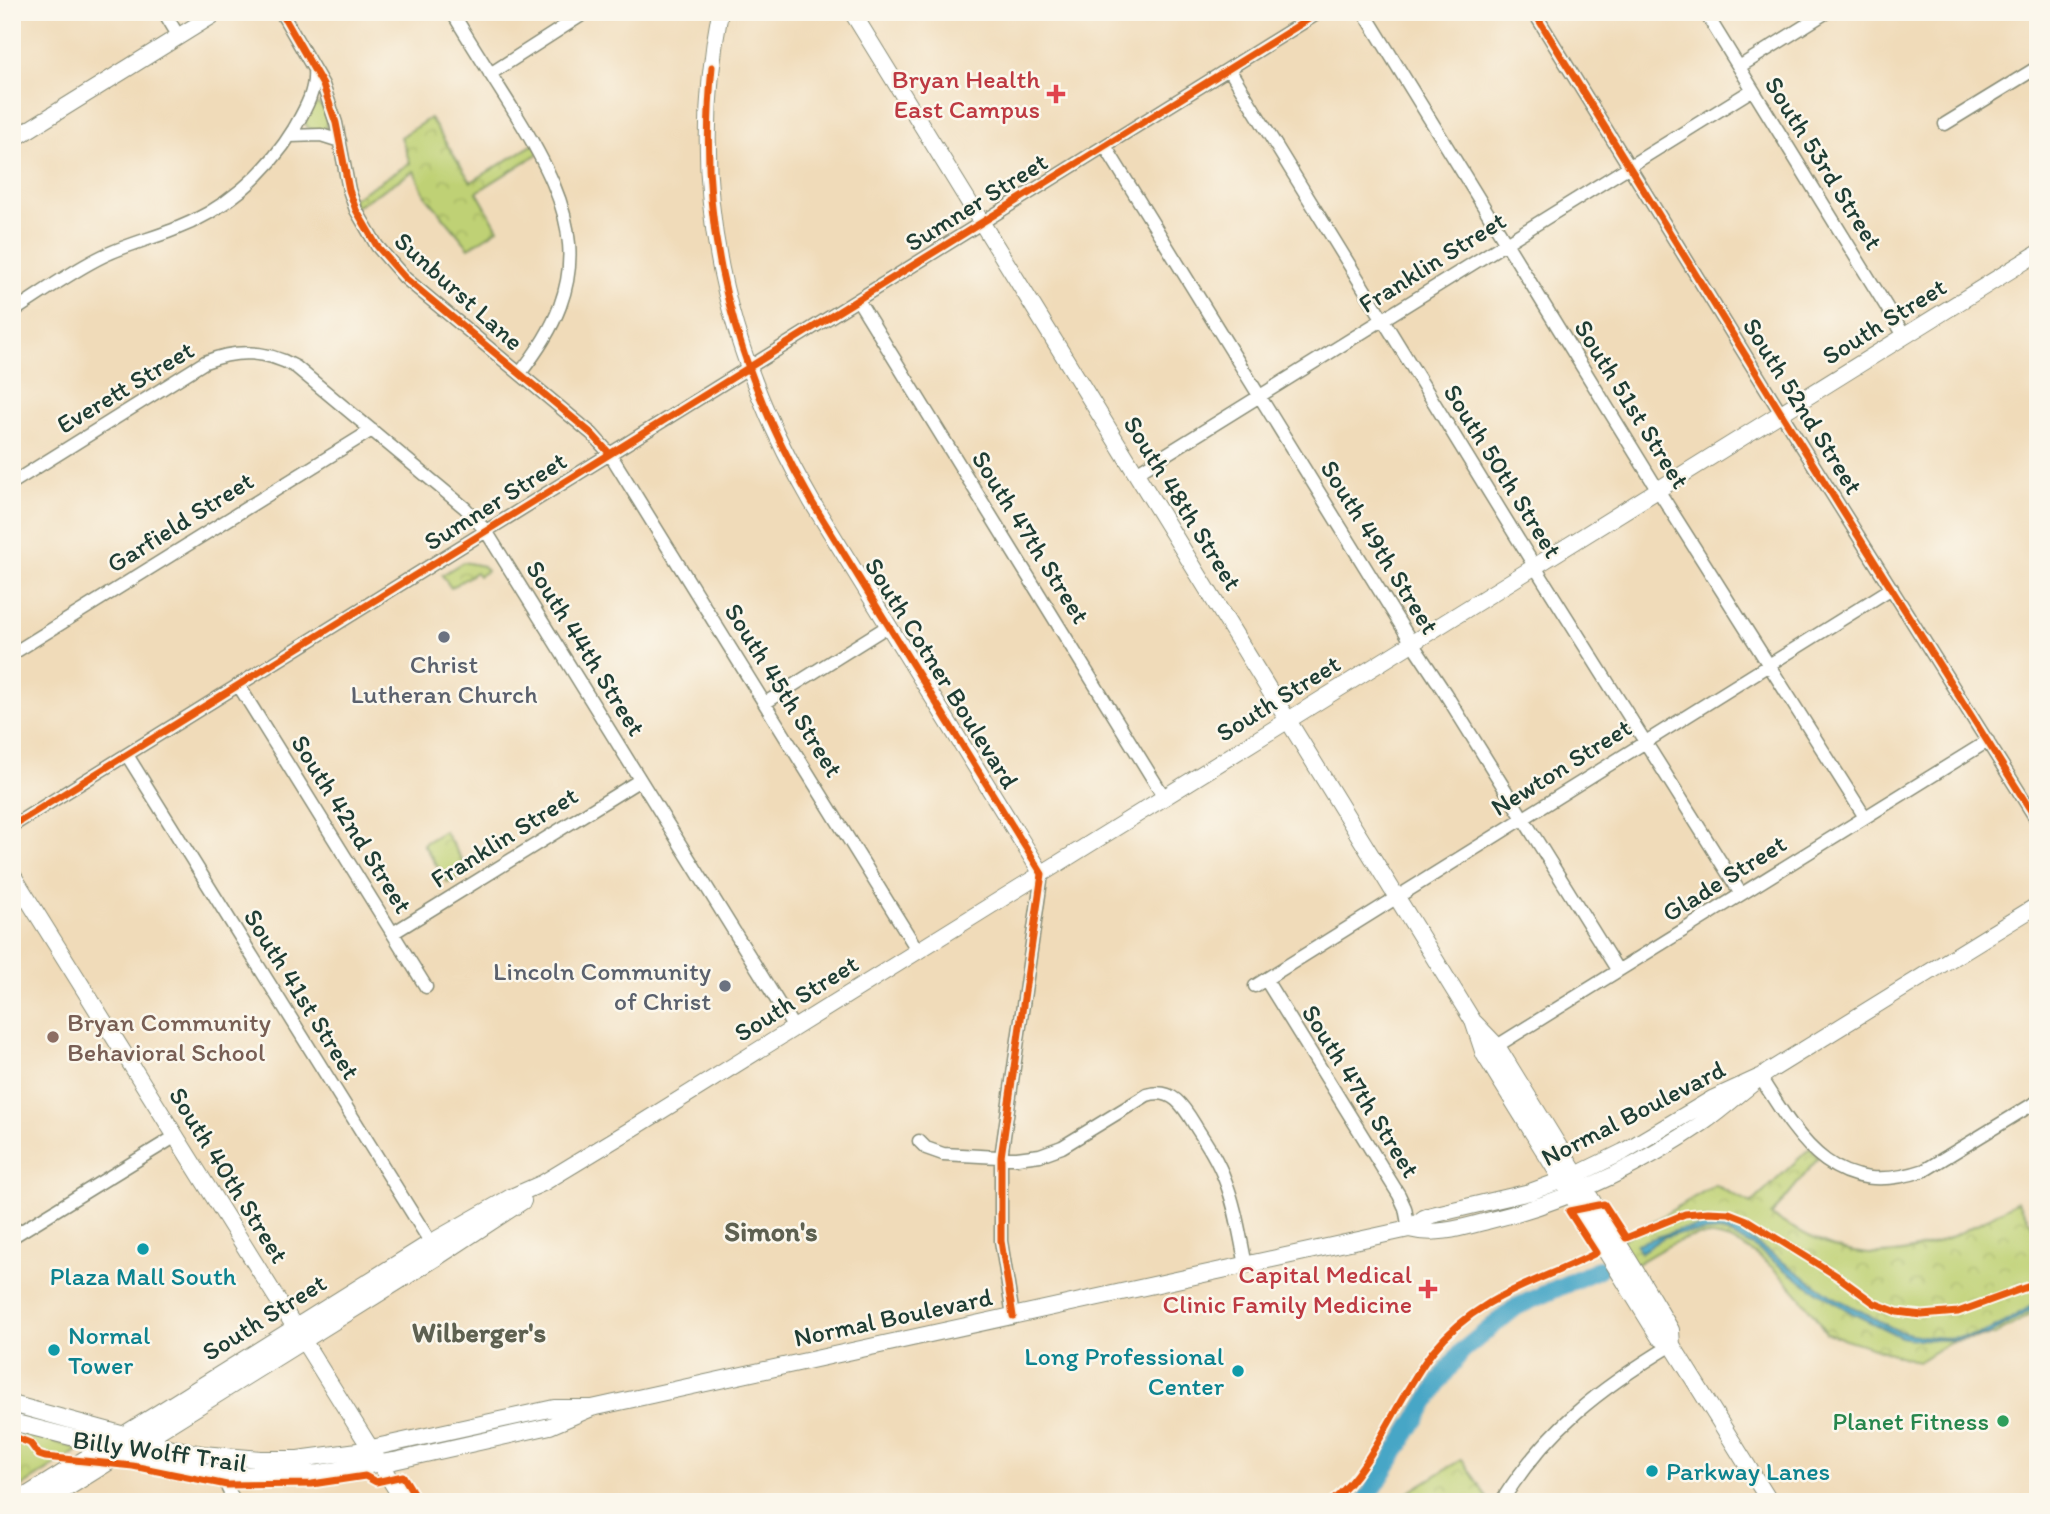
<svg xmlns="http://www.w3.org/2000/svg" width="2050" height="1514" font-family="Itim,sans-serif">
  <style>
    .park { fill: url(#park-crowns); stroke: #6f8754; stroke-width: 2 }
    .garden { fill: #bfd174; stroke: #6f8754; stroke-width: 2 }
    .water { fill: url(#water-ripples); stroke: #32727d; stroke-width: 2 }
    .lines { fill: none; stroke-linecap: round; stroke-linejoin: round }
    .river { stroke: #46a6c6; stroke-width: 18 }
    .minor-casing { stroke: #888c76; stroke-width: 15 }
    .major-casing { stroke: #888c76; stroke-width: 18 }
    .minor { stroke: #fff; stroke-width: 12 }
    .major { stroke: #fff; stroke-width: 16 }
    .cycleway-casing { stroke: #fbf7ec; stroke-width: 11 }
    .cycleway { stroke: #e8590c; stroke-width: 7 }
    .health-dot { fill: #e0444e; stroke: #fbf7ec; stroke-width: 2.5 }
    .worship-dot { fill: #6b7280; stroke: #fbf7ec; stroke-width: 2.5 }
    .education-dot { fill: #8d6e63; stroke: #fbf7ec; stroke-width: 2.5 }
    .culture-dot { fill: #0f9aa8; stroke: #fbf7ec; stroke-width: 2.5 }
    .leisure-dot { fill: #2e9e5b; stroke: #fbf7ec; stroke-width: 2.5 }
    .labels { text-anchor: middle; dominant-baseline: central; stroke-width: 5; stroke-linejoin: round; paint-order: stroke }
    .health-label { font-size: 26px; fill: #be3a42; stroke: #fbf7ec; text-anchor: end }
    .street-label { font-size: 26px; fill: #1f3d34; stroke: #fbf7ec }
    .worship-label { font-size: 26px; fill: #5b616d; stroke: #fbf7ec }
    .education-label { font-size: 26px; fill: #785e54; stroke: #fbf7ec; text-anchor: start }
    .culture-label { font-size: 26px; fill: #0d838f; stroke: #fbf7ec; text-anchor: start }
    .leisure-label { font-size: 26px; fill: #27864d; stroke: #fbf7ec; text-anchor: end }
    .neighbourhood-label { font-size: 28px; font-weight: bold; fill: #5e6151; stroke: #fbf7ec }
  </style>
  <defs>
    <pattern id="park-crowns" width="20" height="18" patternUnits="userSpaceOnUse" patternTransform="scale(1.75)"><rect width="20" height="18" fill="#bfd174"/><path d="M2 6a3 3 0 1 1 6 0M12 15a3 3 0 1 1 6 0" fill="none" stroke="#a4b465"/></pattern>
    <pattern id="water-ripples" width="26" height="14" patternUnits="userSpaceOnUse" patternTransform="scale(1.75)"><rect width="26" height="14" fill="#46a6c6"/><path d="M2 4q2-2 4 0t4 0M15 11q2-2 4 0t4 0" fill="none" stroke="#3a88a2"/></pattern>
  </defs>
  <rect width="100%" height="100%" fill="#fbf7ec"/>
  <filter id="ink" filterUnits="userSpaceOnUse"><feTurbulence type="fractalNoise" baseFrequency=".0143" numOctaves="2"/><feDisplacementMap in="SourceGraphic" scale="14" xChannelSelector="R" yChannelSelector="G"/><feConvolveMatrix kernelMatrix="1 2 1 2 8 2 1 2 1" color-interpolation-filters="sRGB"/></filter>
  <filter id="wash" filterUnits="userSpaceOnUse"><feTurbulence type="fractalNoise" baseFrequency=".00686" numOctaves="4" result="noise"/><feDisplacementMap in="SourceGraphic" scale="28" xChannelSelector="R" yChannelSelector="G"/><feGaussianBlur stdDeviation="1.57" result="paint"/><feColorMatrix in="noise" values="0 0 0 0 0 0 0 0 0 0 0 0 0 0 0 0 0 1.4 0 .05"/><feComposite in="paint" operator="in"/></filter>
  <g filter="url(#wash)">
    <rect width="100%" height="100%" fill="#f0dbb9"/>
    <path class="park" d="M430,118L471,182L534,144L539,153L477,192L498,229L469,248L425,195L414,171L355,207L352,199L410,163L401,137Z
      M463,562L483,566L487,571L479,576L476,572L451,588L442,575Z
      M444,831L469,871L448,883L423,844Z
      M1810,1148L1819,1157L1771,1216C1792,1227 1812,1239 1834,1247C1901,1270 1962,1234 2017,1201L2038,1235V1310L1995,1335L1950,1342L1918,1362L1826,1333C1802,1294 1749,1229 1697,1236C1673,1240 1653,1255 1633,1266L1618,1242L1715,1185L1751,1204Z
      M12,1430L80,1449L12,1493Z
      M1462,1459L1490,1502H1393Z"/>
    <path class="garden" d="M318,104L323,107L327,119L326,128L320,131L309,129L304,122L312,106Z"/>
    <path class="water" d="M1712,1225L1725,1226L1739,1232L1832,1296L1898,1331C1925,1338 1964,1342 1990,1330C2007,1322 2022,1311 2038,1302V1306L1988,1335L1956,1340L1914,1339L1901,1337L1854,1314L1799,1280L1753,1246L1722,1231L1675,1234L1664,1237L1641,1252L1636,1244L1678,1230Z"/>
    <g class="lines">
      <path class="river" d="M1365,1502L1443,1376L1462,1351L1516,1307L1599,1269"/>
    </g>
  </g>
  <g filter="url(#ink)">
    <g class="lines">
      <defs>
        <path id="minor" d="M164,12L179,37
          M281,12L323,85L336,123L349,190L356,210L377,246L405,278L592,434L610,454L918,951
          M452,12C473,47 495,81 517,116C576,212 596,278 520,373
          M1364,12L1658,490L1865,817
          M1534,12L1781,413L2038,822
          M1705,12L1905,337
          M1739,67L1827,12
          M1229,69L1535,567L1741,894
          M490,74L585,13
          M1945,124L2038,67
          M290,136L321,135L340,141
          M1105,146L1412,643L1445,693L1618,971
          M858,300L1164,797
          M12,312C42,293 72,271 103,256C126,245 150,239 173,230C223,211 266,175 294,129C304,111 316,92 314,70
          M1136,473L1752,90
          M12,483L205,362C237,349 266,350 296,367L465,508L486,531L794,1028
          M12,654L372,430
          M239,686L426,987
          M765,703L888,626
          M127,755L434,1248
          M12,826L1320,12
          M393,933L640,780
          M1266,980L1399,1195L1405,1208L1409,1229
          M1255,986L1892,588
          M1492,1049L1988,741
          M1760,1077C1802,1144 1836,1200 1925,1170L2038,1101
          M919,1141L926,1148L943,1154L1017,1158L1040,1155L1062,1147L1147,1095C1173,1087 1184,1107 1196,1127C1207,1144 1218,1161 1225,1180C1236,1207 1240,1237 1246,1265
          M12,1237L176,1136
          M1013,1316L1001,1241V1157L1042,874
          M225,1474L228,1489L235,1502
          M1501,1502C1547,1429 1599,1389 1672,1345"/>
        <path id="major" d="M720,12C686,187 724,350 812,502L1042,874
          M852,12L1473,1021L1484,1054L1659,1337L1672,1345L1770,1502
          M12,140L218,12
          M12,874L404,1502
          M1475,1023L1497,1046L1641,1280L1671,1330L1672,1345
          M1409,1229C1436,1236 1461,1228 1487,1221C1566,1202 1637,1168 1704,1122C1727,1106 1747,1086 1771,1070C1860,1015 1949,960 2038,905
          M12,1404L168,1447L202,1454L261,1459H298L358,1451L554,1408H590
          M12,1422L204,1471L225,1474L285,1475L320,1473L394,1461L550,1426L592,1408L1409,1229L1424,1218L1432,1215L1530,1192L1576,1175L1623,1152L1712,1099L1760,1077
          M16,1502L430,1243L511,1197L543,1183L632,1129L2038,253
          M45,1502L439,1256L523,1201"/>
      </defs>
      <use href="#minor" class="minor-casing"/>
      <use href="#major" class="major-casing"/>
      <use href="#minor" class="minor"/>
      <use href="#major" class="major"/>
      <defs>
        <path id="cycleway" d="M281,12L323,85L336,123L349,190L356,210L377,246L405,278L592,434L610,454
          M1534,12L1781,413L2038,822
          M712,67C696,226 733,365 812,502L1042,874L1001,1157V1241L1013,1316
          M12,826L1320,12
          M12,1436L30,1443L39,1455L45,1457L133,1466L227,1485L312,1484L365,1476L376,1482L403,1476L419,1502
          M1331,1502C1374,1467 1398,1395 1433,1351C1478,1295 1535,1284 1596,1253L1569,1211L1604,1204L1626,1238L1685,1214L1708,1212L1729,1213L1747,1220L1837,1276L1874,1303L1897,1312L1922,1315L1958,1312L2038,1283"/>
      </defs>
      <use href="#cycleway" class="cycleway-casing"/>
      <use href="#cycleway" class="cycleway"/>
    </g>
  </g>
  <g class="health-dot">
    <path d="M1052.5 83.5h7v7h7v7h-7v7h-7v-7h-7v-7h7z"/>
    <path d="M1424.5 1278.5h7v7h7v7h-7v7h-7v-7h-7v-7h7z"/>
  </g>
  <g class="worship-dot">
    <circle cx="444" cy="637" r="7"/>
    <circle cx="725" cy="986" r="7"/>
  </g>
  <circle class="education-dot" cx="53" cy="1037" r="7"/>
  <g class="culture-dot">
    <circle cx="143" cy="1249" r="7"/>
    <circle cx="54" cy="1350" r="7"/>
    <circle cx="1238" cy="1371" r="7"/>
    <circle cx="1652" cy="1471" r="7"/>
  </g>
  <circle class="leisure-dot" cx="2003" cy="1421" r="7"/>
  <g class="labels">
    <g class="health-label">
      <text x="1040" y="79">Bryan Health<tspan x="1040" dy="30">East Campus</tspan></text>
      <text x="1412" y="1274">Capital Medical<tspan x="1412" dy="30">Clinic Family Medicine</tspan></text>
    </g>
    <g class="street-label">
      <text transform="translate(1824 163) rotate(58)">South 53rd Street</text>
      <text transform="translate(976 202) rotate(-32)">Sumner Street</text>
      <text transform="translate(1432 262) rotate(-32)">Franklin Street</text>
      <text transform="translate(459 291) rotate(42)">Sunburst Lane</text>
      <text transform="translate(1884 321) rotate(-32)">South Street</text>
      <text transform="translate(125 387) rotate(-31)">Everett Street</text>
      <text transform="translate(1632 404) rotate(58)">South 51st Street</text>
      <text transform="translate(1803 406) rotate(58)">South 52nd Street</text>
      <text transform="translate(1503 471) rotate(58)">South 50th Street</text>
      <text transform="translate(495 501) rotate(-32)">Sumner Street</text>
      <text transform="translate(1183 503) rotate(58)">South 48th Street</text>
      <text transform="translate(180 522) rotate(-32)">Garfield Street</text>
      <text transform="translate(1031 537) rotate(58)">South 47th Street</text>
      <text transform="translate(1380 547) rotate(58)">South 49th Street</text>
      <text transform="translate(586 648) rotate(58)">South 44th Street</text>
      <text transform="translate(942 673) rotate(58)">South Cotner Boulevard</text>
      <text transform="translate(784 690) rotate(58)">South 45th Street</text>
      <text transform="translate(1278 698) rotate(-32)">South Street</text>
      <text transform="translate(1561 767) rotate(-32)">Newton Street</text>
      <text transform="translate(352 824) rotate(58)">South 42nd Street</text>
      <text transform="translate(504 837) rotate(-32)">Franklin Street</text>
      <text transform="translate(1724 878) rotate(-32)">Glade Street</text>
      <text transform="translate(302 994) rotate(58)">South 41st Street</text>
      <text transform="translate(796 998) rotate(-32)">South Street</text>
      <text transform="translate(1361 1091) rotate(58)">South 47th Street</text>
      <text transform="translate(1633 1113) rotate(-27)">Normal Boulevard</text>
      <text transform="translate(229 1175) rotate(58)">South 40th Street</text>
      <text transform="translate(264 1317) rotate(-32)">South Street</text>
      <text transform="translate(893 1317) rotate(-12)">Normal Boulevard</text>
      <text transform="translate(160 1451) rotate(8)">Billy Wolff Trail</text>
    </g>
    <g class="worship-label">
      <text x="444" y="664">Christ<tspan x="444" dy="30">Lutheran Church</tspan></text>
      <text x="711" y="971" text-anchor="end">Lincoln Community<tspan x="711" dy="30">of Christ</tspan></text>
    </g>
    <g class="education-label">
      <text x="67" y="1022">Bryan Community<tspan x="67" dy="30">Behavioral School</tspan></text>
    </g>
    <g class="culture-label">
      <text x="143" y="1276" text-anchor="middle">Plaza Mall South</text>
      <text x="68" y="1335">Normal<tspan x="68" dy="30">Tower</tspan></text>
      <text x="1224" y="1356" text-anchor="end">Long Professional<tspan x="1224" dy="30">Center</tspan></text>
      <text x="1666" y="1471">Parkway Lanes</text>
    </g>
    <g class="leisure-label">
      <text x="1989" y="1421">Planet Fitness</text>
    </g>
    <g class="neighbourhood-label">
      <text x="771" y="1231">Simon's</text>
      <text x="479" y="1332">Wilberger's</text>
    </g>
  </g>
  <rect width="2050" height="1514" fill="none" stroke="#fbf7ec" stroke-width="42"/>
</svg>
